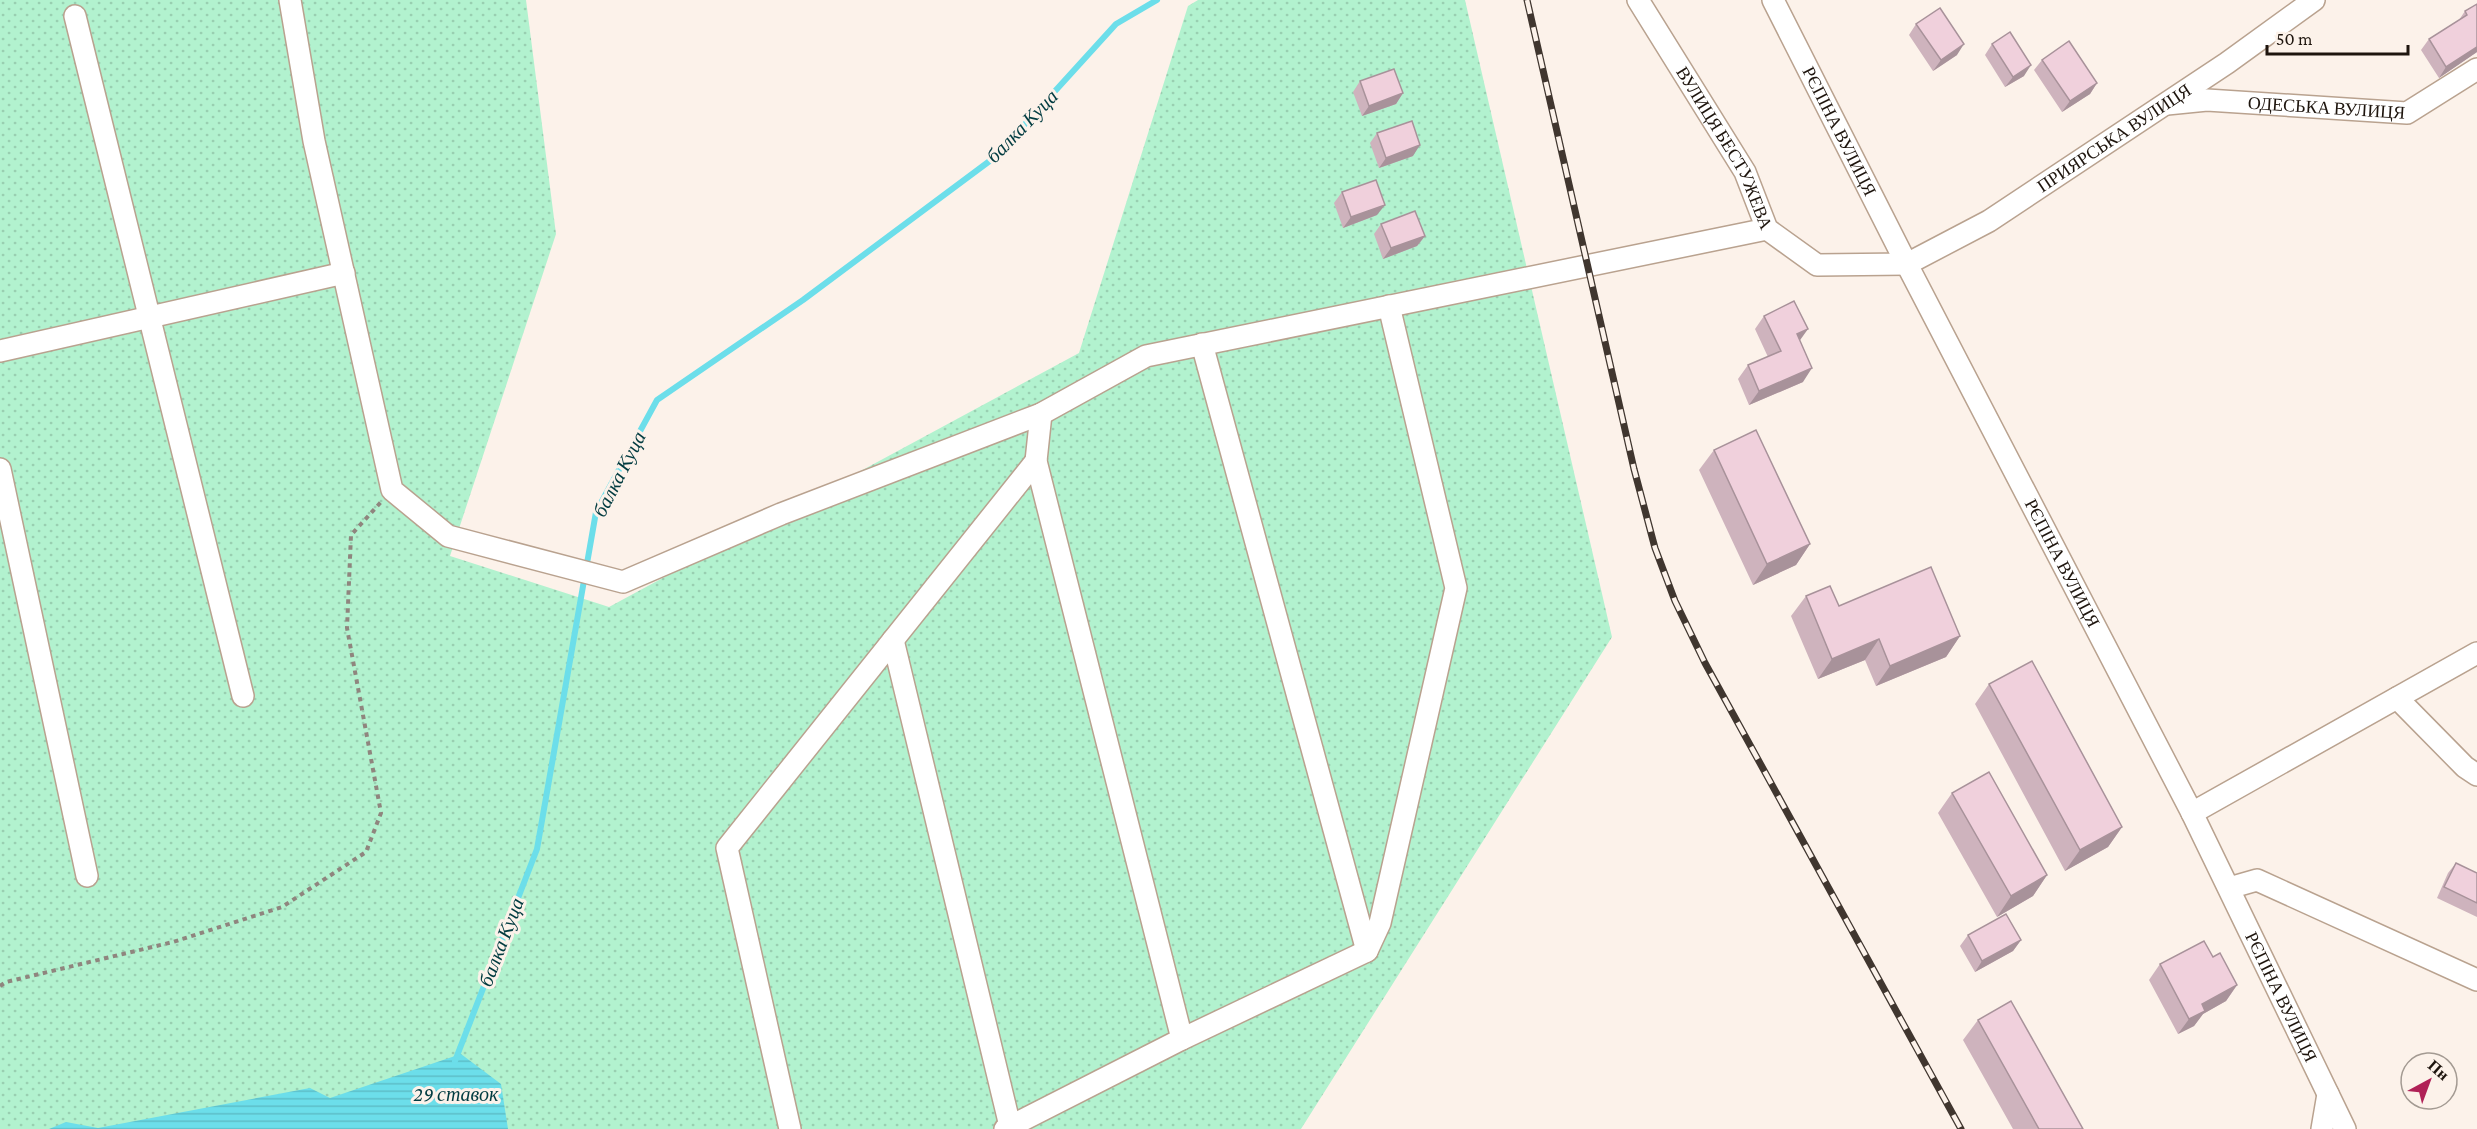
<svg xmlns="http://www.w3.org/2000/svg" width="2477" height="1129" font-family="'Crimson Pro',serif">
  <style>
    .grass { fill: url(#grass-dots) }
    .water { fill: url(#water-rules) }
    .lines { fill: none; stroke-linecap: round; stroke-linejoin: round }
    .stream { stroke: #6cdeea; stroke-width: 6 }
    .minor-casing { stroke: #b9a28f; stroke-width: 24 }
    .path { stroke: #8f857e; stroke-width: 4; stroke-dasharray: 4.5 4.5; stroke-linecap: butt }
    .minor { stroke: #fff; stroke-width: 21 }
    .rail-casing { stroke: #40362f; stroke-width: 7 }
    .rail { stroke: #fcf2ea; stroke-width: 4.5; stroke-dasharray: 14; stroke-linecap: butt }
    .wall { fill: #ceb3bd }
    .shaded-wall { fill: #a8929a }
    .building { fill: #f0d0dc; stroke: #a8929a; stroke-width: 1.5 }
    .labels { text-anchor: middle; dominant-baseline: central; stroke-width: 6; stroke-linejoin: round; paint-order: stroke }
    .street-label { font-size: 18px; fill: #1e150e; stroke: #fcf2ea }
    .water-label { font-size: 20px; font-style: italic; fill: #013b40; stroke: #fcf2ea }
  </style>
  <defs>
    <pattern id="grass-dots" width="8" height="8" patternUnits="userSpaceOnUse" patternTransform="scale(1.5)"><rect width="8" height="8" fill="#b2f2cf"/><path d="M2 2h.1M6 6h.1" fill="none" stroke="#99cfb1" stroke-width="1.8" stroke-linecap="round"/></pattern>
    <pattern id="water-rules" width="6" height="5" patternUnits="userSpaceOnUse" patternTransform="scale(1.5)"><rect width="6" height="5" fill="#6cdeea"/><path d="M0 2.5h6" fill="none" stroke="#5dbec8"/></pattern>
  </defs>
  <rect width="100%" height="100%" fill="#fcf2ea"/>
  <path class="grass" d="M0,0H526L556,234L450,556L609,607L1079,353L1188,6L1198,0H1465L1612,637L1301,1129H0Z"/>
  <path class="water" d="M461,1054L501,1084L508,1129H49L66,1122L98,1128L310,1088L330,1098Z"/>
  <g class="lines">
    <path class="stream" d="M455,1061L537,849L596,512L657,400L803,300L995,157L1116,24L1157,0"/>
    <defs>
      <g id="minor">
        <path d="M290,0L314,141L392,490L448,536L623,582L781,514L1041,414L1146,356L1767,229"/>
        <path id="s1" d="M1638,0L1745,172L1767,229L1817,265L1907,264L1989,221L2227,63L2314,0"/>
        <path id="s2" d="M1773,0L1901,253L2192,813L2345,1129"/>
        <path d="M75,16L243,696"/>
        <path id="s3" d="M2167,104L2207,100L2407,113L2477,69"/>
        <path d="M1202,344L1367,951"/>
        <path d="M0,351L344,273"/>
        <path d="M0,469L87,876"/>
        <path d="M893,640L1010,1126"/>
        <path d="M2397,698L2465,767L2477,775"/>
        <path d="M2192,813L2477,653"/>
        <path d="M2229,888L2257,880L2477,980"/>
        <path d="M1182,1039L1367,951L1380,923L1456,588L1389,306"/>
        <path d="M790,1129L727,848L1036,461"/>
        <path d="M1005,1129L1182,1039L1036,461L1041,414"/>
        <path d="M2322,1129L2328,1094"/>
      </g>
    </defs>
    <use href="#minor" class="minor-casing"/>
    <path class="path" d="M0,986L6,982L173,942L282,907L366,852L381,813L347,628L351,535L381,502"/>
    <use href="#minor" class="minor"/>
    <defs>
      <path id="rail" d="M1527,0L1634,469L1655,548L1675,601L1705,663L1961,1129"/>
    </defs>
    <use href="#rail" class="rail-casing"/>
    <use href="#rail" class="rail"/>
  </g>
  <path class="wall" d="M2477,4V52L2439,78L2421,50L2429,39L2459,20L2465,11Z
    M1916,24L1957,55L1933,71L1909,35Z
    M1992,44L2024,76L2005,87L1985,55Z
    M2042,60L2097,83L2090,94L2062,112L2034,70Z
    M1360,81L1403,93L1396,104L1362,116L1353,92Z
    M1377,133L1413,156L1379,168L1370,143Z
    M1342,192L1377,215L1343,228L1334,203Z
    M1381,224L1425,236L1417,246L1383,259L1374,234Z
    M1764,316L1800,340L1803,382L1749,405L1738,379L1748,365L1768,357L1755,329Z
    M1714,450L1810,544L1796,565L1753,585L1699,470Z
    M1806,596L1839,606L1960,636L1946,657L1876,686L1865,660L1818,679L1791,616Z
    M1989,684L2122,827L2108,847L2065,871L1975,704Z
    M1952,793L2047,875L2033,896L1997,917L1938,813Z
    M2456,863L2477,873V917L2437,898L2448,873Z
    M1968,935L2021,940L2013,951L1975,972L1960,946Z
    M2213,957L2237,985L2226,1001L2203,1014L2194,1026L2178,1034L2149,980L2160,964Z
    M1978,1020L2083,1129H2013L1963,1040Z"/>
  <path class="shaded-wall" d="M1964,44L1957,55L1933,71L1941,60Z
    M2477,47V52L2439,78L2446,67Z
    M2031,65L2024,76L2005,87L2013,77Z
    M2097,83L2090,94L2062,112L2070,101Z
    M1403,93L1396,104L1362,116L1369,106Z
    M1420,145L1413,156L1379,168L1386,158Z
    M1385,205L1377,215L1343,228L1351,217Z
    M1425,236L1417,246L1383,259L1391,248Z
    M1808,329L1798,343L1797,334Z
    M1812,368L1803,382L1749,405L1759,391Z
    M1810,544L1796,565L1753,585L1767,564Z
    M1960,636L1946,657L1876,686L1890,666Z
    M1879,639L1865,660L1818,679L1832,659Z
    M2122,827L2108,847L2065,871L2080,850Z
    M2047,875L2033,896L1997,917L2011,896Z
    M2021,940L2013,951L1975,972L1982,961Z
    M2237,985L2226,1001L2203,1014L2194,1026L2178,1034L2189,1019L2202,1004Z"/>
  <path class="building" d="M2477,4V47L2446,67L2429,39L2467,15L2465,11Z
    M1940,8L1964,44L1941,60L1916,24Z
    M2010,32L2031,65L2013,77L1992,44Z
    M2069,41L2097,83L2070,101L2042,60Z
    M1394,69L1403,93L1369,106L1360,81Z
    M1412,121L1420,145L1386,158L1377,133Z
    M1376,180L1385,205L1351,217L1342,192Z
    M1415,211L1425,236L1391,248L1381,224Z
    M1794,301L1808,329L1797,334L1812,368L1759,391L1748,365L1781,351L1764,316Z
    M1756,430L1810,544L1767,564L1714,450Z
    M1931,567L1960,636L1890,666L1879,639L1832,659L1806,596L1830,586L1839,606Z
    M2032,661L2122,827L2080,850L1989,684Z
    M1989,772L2047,875L2011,896L1952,793Z
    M2456,863L2477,873V903L2444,887Z
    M2006,914L2021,940L1982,961L1968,935Z
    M2204,941L2213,957L2220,953L2237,985L2202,1004L2205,1011L2189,1019L2160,964Z
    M2011,1001L2083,1129H2039L1978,1020Z"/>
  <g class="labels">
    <g class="street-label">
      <text stroke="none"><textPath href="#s3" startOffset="160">ОДЕСЬКА ВУЛИЦЯ</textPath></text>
      <text stroke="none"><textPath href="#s2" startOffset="147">РЄПІНА ВУЛИЦЯ</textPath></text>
      <text stroke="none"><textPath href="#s1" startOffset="658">ПРИЯРСЬКА ВУЛИЦЯ</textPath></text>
      <text stroke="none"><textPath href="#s1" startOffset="172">ВУЛИЦЯ БЕСТУЖЕВА</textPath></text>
      <text stroke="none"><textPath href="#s2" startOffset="633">РЄПІНА ВУЛИЦЯ</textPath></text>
      <text stroke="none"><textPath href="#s2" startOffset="1119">РЄПІНА ВУЛИЦЯ</textPath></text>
    </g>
    <g class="water-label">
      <text transform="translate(1022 126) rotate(-46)">балка Куца</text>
      <text transform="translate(619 474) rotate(-63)">балка Куца</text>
      <text transform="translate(501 942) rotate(-69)">балка Куца</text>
      <text x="456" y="1094">29 ставок</text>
    </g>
  </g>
  <g transform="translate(2429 1081) rotate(41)"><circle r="28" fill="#fcf2ea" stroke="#a39a92" stroke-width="1.5"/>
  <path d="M0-4.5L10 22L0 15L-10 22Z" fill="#b02157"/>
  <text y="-9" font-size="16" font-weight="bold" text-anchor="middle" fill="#1e150e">Пн</text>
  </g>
  <path d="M2267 45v9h141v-9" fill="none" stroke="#1e150e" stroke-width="3"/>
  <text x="2276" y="45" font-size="18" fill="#1e150e" stroke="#fcf2ea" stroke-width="4.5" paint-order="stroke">50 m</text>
</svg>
